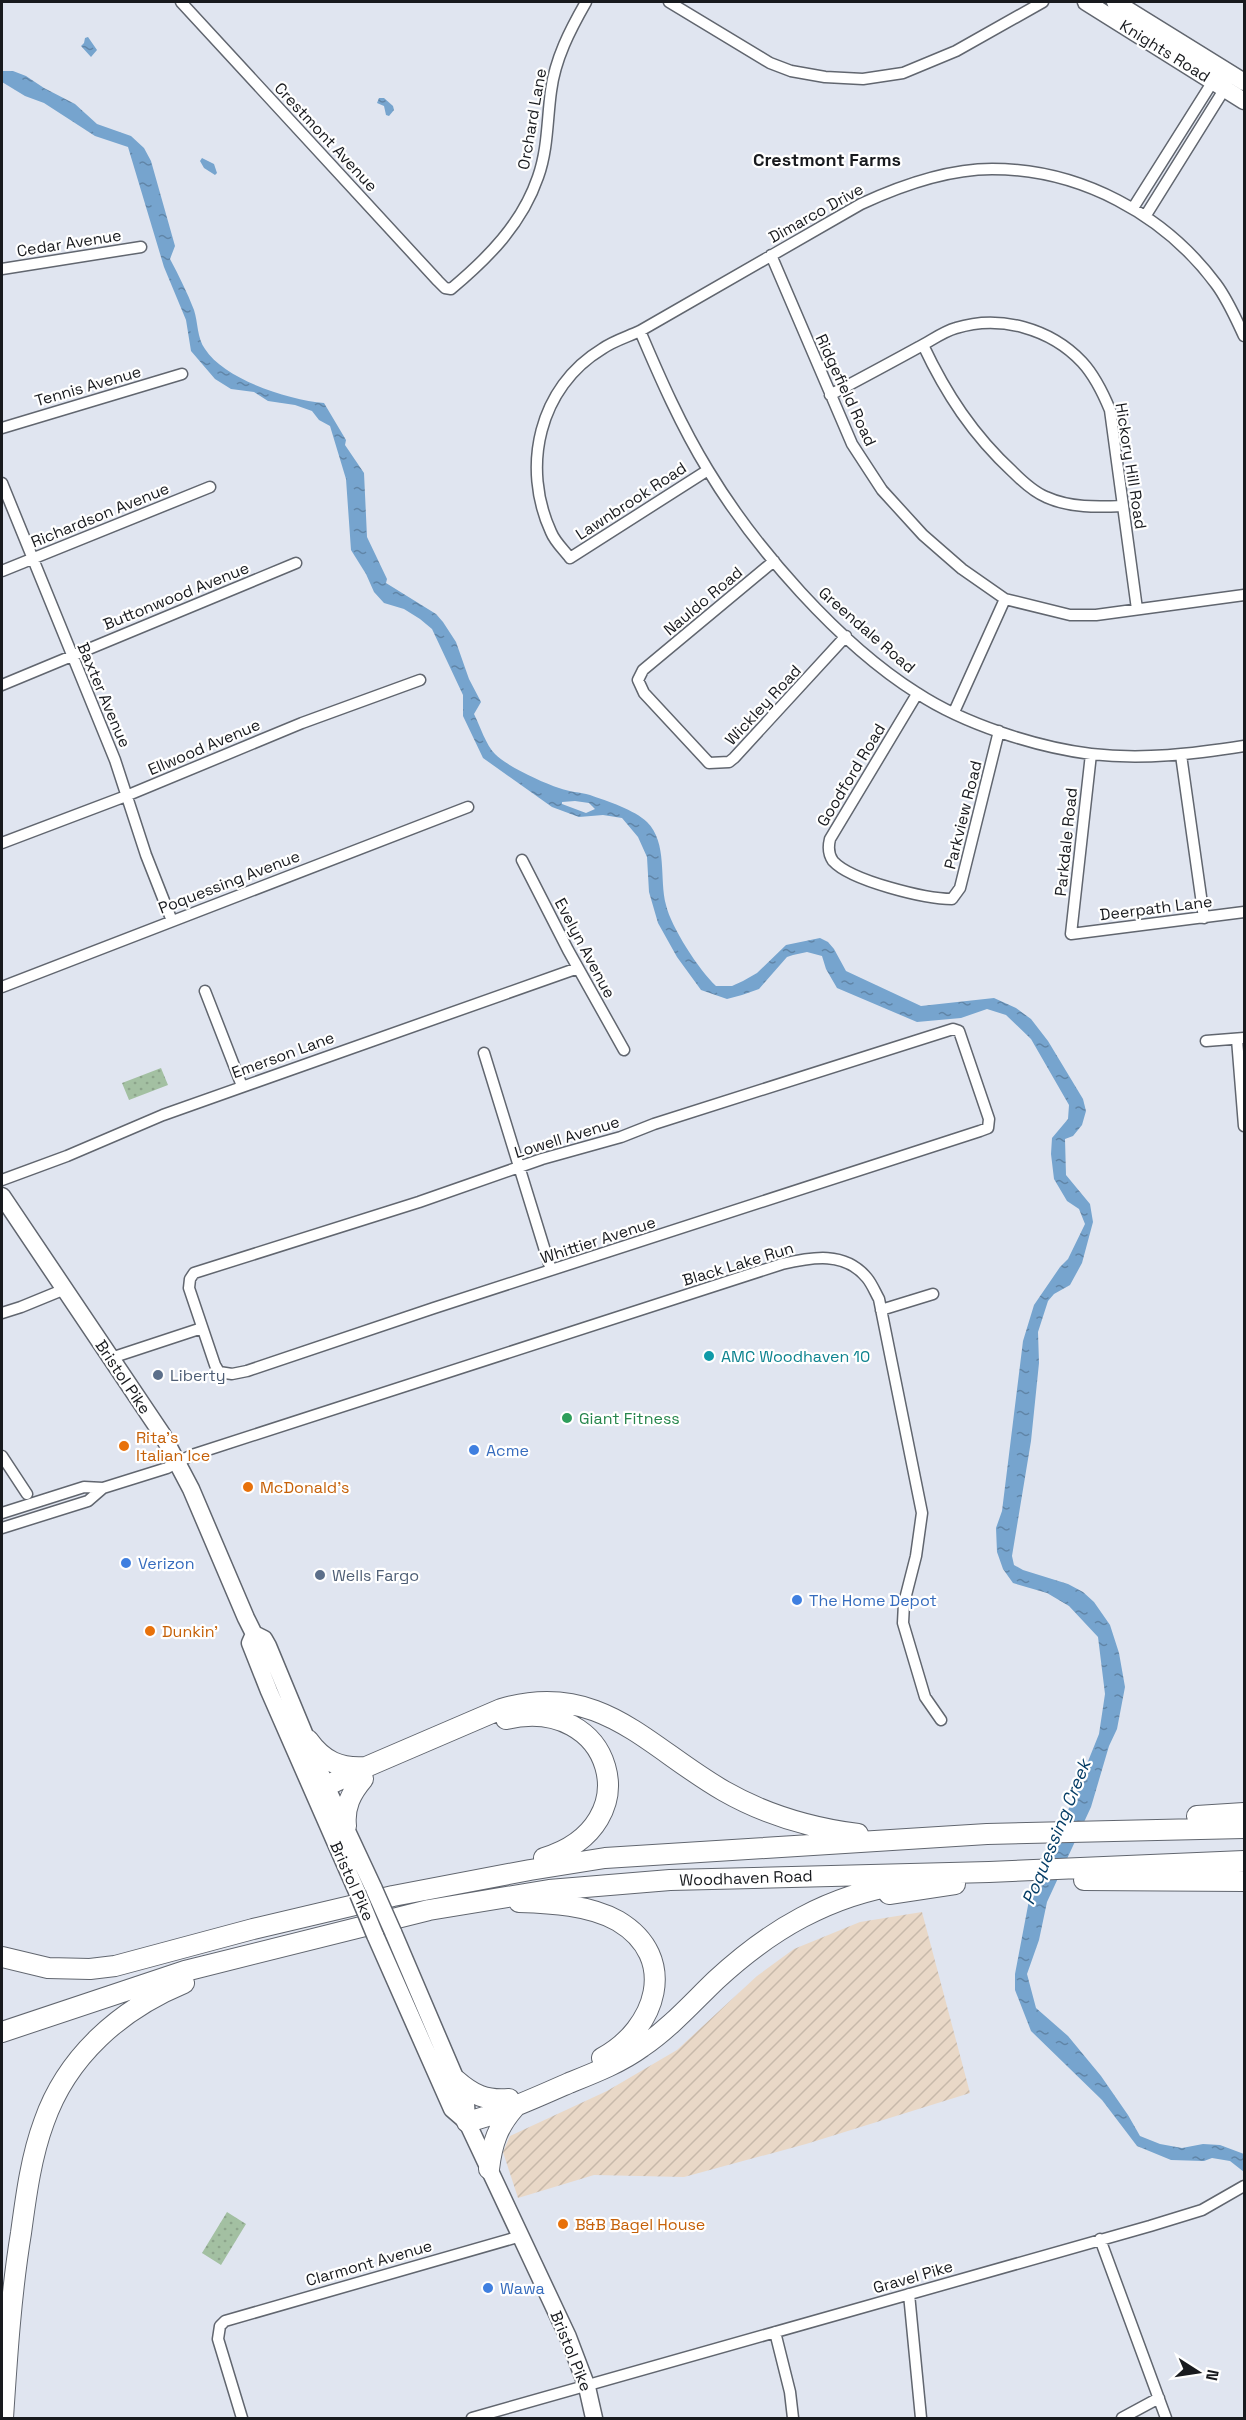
<svg xmlns="http://www.w3.org/2000/svg" width="1246" height="2420" font-family="'Space Grotesk',sans-serif">
  <style>
    .industrial { fill: url(#industrial-furrows) }
    .park { fill: url(#park-dots) }
    .water { fill: url(#water-ripples); fill-rule: evenodd }
    .lines { fill: none; stroke-linecap: round; stroke-linejoin: round }
    .street-casing { stroke: #61666f; stroke-width: 13 }
    .primary-casing { stroke: #61666f; stroke-width: 19 }
    .highway-casing { stroke: #61666f; stroke-width: 22 }
    .street { stroke: #fff; stroke-width: 10 }
    .primary { stroke: #fff; stroke-width: 16 }
    .highway { stroke: #fff; stroke-width: 20 }
    .primary-bridge-casing { stroke: #61666f; stroke-width: 19; stroke-linecap: butt }
    .primary-bridge { stroke: #fff; stroke-width: 16 }
    .culture-dot { fill: #0f9aa8; stroke: #fff; stroke-width: 2 }
    .service-dot { fill: #5c6f8a; stroke: #fff; stroke-width: 2 }
    .leisure-dot { fill: #2e9e5b; stroke: #fff; stroke-width: 2 }
    .food-dot { fill: #e8710a; stroke: #fff; stroke-width: 2 }
    .shop-dot { fill: #3f7fe0; stroke: #fff; stroke-width: 2 }
    .labels { text-anchor: middle; dominant-baseline: central; stroke-width: 4.5; stroke-linejoin: round; paint-order: stroke }
    .street-label { font-size: 16px; fill: #181a1e; stroke: #fff }
    .culture-label { font-size: 16px; fill: #0d838f; stroke: #fff; text-anchor: start }
    .service-label { font-size: 16px; fill: #4e5e75; stroke: #fff; text-anchor: start }
    .leisure-label { font-size: 16px; fill: #27864d; stroke: #fff; text-anchor: start }
    .food-label { font-size: 16px; fill: #c56008; stroke: #fff; text-anchor: start }
    .shop-label { font-size: 16px; fill: #366cbe; stroke: #fff; text-anchor: start }
    .neighbourhood-label { font-size: 18px; font-weight: bold; fill: #181a1e; stroke: #fff }
    .water-label { font-size: 18px; font-style: italic; fill: #053d66; stroke: #fff }
  </style>
  <defs>
    <pattern id="industrial-furrows" width="10" height="10" patternUnits="userSpaceOnUse" patternTransform="scale(1.5)"><rect width="10" height="10" fill="#e9d8c7"/><path d="M-1 1l2-2M0 10L10 0M9 11l2-2" fill="none" stroke="#c7b9aa"/></pattern>
    <pattern id="park-dots" width="8" height="8" patternUnits="userSpaceOnUse" patternTransform="scale(1.5)"><rect width="8" height="8" fill="#a3c0a2"/><path d="M2 2h.1M6 6h.1" fill="none" stroke="#8ca48b" stroke-width="1.8" stroke-linecap="round"/></pattern>
    <pattern id="water-ripples" width="26" height="14" patternUnits="userSpaceOnUse" patternTransform="scale(1.5)"><rect width="26" height="14" fill="#76a4ce"/><path d="M2 4q2-2 4 0t4 0M15 11q2-2 4 0t4 0" fill="none" stroke="#6085a7"/></pattern>
  </defs>
  <rect width="100%" height="100%" fill="#e0e5f0"/>
  <path class="industrial" d="M922,1912L970,2093L806,2144L684,2177L594,2175L518,2198L503,2152L510,2136L607,2091L677,2050L757,1976L794,1949L860,1922Z"/>
  <path class="park" d="M161,1068L168,1085L129,1100L122,1083Z
    M227,2212L246,2224L221,2265L202,2253Z"/>
  <path class="water" d="M88,37L97,50L91,57L81,46L84,43L85,38Z
    M2,71H13L26,76L44,88L75,104L97,124L131,136L144,148L151,161L175,246L170,259C179,276 187,292 194,310C198,322 197,338 205,349C225,380 289,400 324,403L346,440L345,445L364,473L367,537L387,579L386,583L436,614L443,622L456,642L469,679L481,702L474,714C480,726 486,745 495,754C508,767 542,782 559,788C569,792 580,792 590,795C607,801 635,810 647,822C668,843 659,879 666,905C671,927 699,970 716,986H732L743,981L757,973L786,945L820,938L828,942L834,949L846,971L921,1006L994,998L1016,1008L1031,1019L1048,1041L1083,1099L1086,1111L1082,1125L1073,1136L1065,1139L1066,1175L1090,1204L1093,1222L1082,1263L1070,1285L1054,1294L1048,1301L1038,1332L1039,1363L1031,1441L1012,1556L1014,1565L1023,1570L1068,1584L1083,1592L1094,1602L1110,1625L1119,1653L1125,1687L1117,1729L1109,1746L1091,1807L1047,1902L1039,1940L1027,1974L1036,2008L1068,2036L1101,2076L1128,2115L1140,2136L1160,2144L1182,2148L1203,2144L1220,2145L1244,2154V2172L1230,2161L1212,2158L1204,2161L1171,2160L1137,2146L1102,2100L1031,2031L1015,1990V1974L1030,1895L1047,1852L1070,1806L1099,1734L1105,1694L1098,1637L1069,1606L1047,1593L1013,1583L1003,1569L997,1552L996,1528L1002,1511L1023,1341L1034,1305L1060,1267L1068,1259L1085,1224L1079,1209L1067,1201L1054,1179L1051,1154L1052,1138L1068,1119L1069,1105L1031,1039L1006,1015L987,1009L961,1018L917,1022L837,988L826,969L822,956L807,952L793,955L787,957L759,989L742,995L727,999L701,990L677,957L658,923L649,892L647,857L638,837L622,818L603,815L579,817L552,807L483,758L463,716V695L432,629L420,619L404,609L384,603L374,592L366,574L351,550L346,479L330,426L319,420L312,411L295,405L268,401L254,392L231,389L215,379L191,351L186,320L164,267L128,147L95,136L44,103L25,96L2,82ZM575,801L589,803L595,809L586,813L562,804V802Z
    M379,98H384L393,106L394,110L389,116L386,115L384,106L377,103Z
    M202,158L214,164L217,173L215,175L204,168L200,161Z"/>
  <g class="lines">
    <defs>
      <path id="street" d="M181,2L438,281L445,288L451,289C488,258 522,224 538,177C548,149 547,120 551,91C555,59 570,30 586,2
        M669,2L770,63L791,71L825,77L863,79L903,73L956,51L1043,2
        M1133,208L1215,78
        M1146,215L1227,85
        M771,255L852,444L882,490L923,535L962,569L1005,599L1070,615H1096L1244,595
        M2,269L141,247
        M640,331C660,378 681,426 708,470C755,548 839,644 917,693C964,724 1036,747 1091,754C1143,760 1193,754 1244,746
        M923,345C946,394 973,435 1013,472C1022,481 1034,492 1046,497C1070,508 1097,507 1123,506
        M830,395C860,379 890,363 919,347C931,341 942,332 956,328C1000,314 1051,329 1082,362C1095,376 1103,393 1110,410L1137,609
        M2,428L182,374
        M708,470L570,558C564,550 555,542 551,532C521,467 539,387 602,349C613,341 627,337 640,331L861,204C902,185 947,169 992,169C1080,169 1164,214 1216,284C1228,300 1236,319 1244,336
        M2,483L115,760L146,855L172,921
        M774,561L643,670L638,680L644,693L709,763L729,762L734,758L846,636
        M2,571L210,487
        M2,685L296,563
        M917,694L830,839C828,847 828,854 833,861C851,881 926,899 952,899L960,888L999,731
        M954,712L1005,599
        M1091,754L1071,934L1244,912
        M1181,755L1204,918
        M2,843L126,796L302,723L420,680
        M522,860L568,950L624,1050
        M2,987L468,807
        M205,991L242,1086
        M953,1029L959,1031L989,1119L988,1128L980,1131L434,1308L247,1371L232,1374L219,1372L215,1365L189,1288L190,1279L194,1273L419,1202L542,1159L621,1137L654,1124Z
        M1237,1039L1244,1126
        M1206,1041L1244,1038
        M484,1053L551,1270
        M2,1180L67,1156L163,1115L578,968
        M881,1310L933,1294
        M2,1313L21,1307L65,1289
        M111,1358L202,1328
        M2,1456L27,1494
        M2,1513L84,1487L103,1488
        M2,1528L88,1501L103,1488L167,1468L192,1455L782,1264C812,1257 845,1251 867,1278C872,1284 875,1292 879,1299L922,1513L916,1556L904,1603L903,1623L925,1697L941,1720
        M1100,2239L1166,2418
        M909,2294L921,2418
        M775,2332L790,2392L793,2418
        M242,2418L218,2339L220,2326L225,2321L521,2236
        M472,2418L1150,2226L1202,2210L1244,2186
        M1122,2418L1159,2398"/>
      <path id="primary" d="M1086,2L1244,101
        M1115,2L1244,82
        M2,1196L162,1434L191,1489L246,1618L254,1634L264,1639L268,1646L326,1786L374,1889
        M254,1634L250,1643L269,1691L358,1894
        M393,1932L466,2103L467,2122
        M375,1935L452,2109L467,2122L568,2337L587,2387L594,2418"/>
      <path id="highway" d="M506,1719C612,1694 652,1825 544,1858
        M308,1740C323,1761 340,1769 366,1767
        M326,1786L366,1767L501,1709C600,1680 647,1747 724,1791C766,1815 811,1828 858,1834
        M1197,1816L1244,1813
        M346,1826C344,1807 351,1793 363,1779
        M1084,1880L1244,1881
        M889,1894L955,1884
        M519,1902C551,1903 590,1905 618,1921C680,1958 656,2029 602,2058
        M2,1957L48,1968L90,1969L115,1966L253,1929L393,1896L530,1870L605,1858L987,1834L1244,1828
        M2,2032L185,1971L429,1910L549,1890L670,1880L989,1872L1244,1861
        M456,2080C473,2095 486,2101 509,2099
        M467,2122C502,2113 535,2098 569,2083C594,2073 620,2063 642,2047C670,2028 692,2003 716,1980C770,1930 829,1895 903,1884
        M489,2169C492,2143 498,2126 515,2107
        M3,2418C7,2357 11,2294 21,2233C26,2196 31,2157 44,2122C67,2056 121,2009 184,1983"/>
    </defs>
    <use href="#street" class="street-casing"/>
    <use href="#primary" class="primary-casing"/>
    <use href="#highway" class="highway-casing"/>
    <use href="#street" class="street"/>
    <use href="#primary" class="primary"/>
    <use href="#highway" class="highway"/>
    <defs>
      <path id="primary-bridge" d="M374,1889L393,1932
        M358,1894L375,1935"/>
    </defs>
    <use href="#primary-bridge" class="primary-bridge-casing"/>
    <use href="#primary-bridge" class="primary-bridge"/>
  </g>
  <circle class="culture-dot" cx="709" cy="1356" r="6"/>
  <g class="service-dot">
    <circle cx="158" cy="1375" r="6"/>
    <circle cx="320" cy="1575" r="6"/>
  </g>
  <circle class="leisure-dot" cx="567" cy="1418" r="6"/>
  <g class="food-dot">
    <circle cx="124" cy="1446" r="6"/>
    <circle cx="248" cy="1487" r="6"/>
    <circle cx="150" cy="1631" r="6"/>
    <circle cx="563" cy="2224" r="6"/>
  </g>
  <g class="shop-dot">
    <circle cx="474" cy="1450" r="6"/>
    <circle cx="126" cy="1563" r="6"/>
    <circle cx="797" cy="1600" r="6"/>
    <circle cx="488" cy="2288" r="6"/>
  </g>
  <g class="labels">
    <g class="street-label">
      <text transform="translate(1165 51) rotate(32)">Knights Road</text>
      <text transform="translate(532 119) rotate(-80)">Orchard Lane</text>
      <text transform="translate(326 137) rotate(47)">Crestmont Avenue</text>
      <text transform="translate(816 213) rotate(-29)">Dimarco Drive</text>
      <text transform="translate(69 243) rotate(-9)">Cedar Avenue</text>
      <text transform="translate(88 386) rotate(-16)">Tennis Avenue</text>
      <text transform="translate(846 390) rotate(65)">Ridgefield Road</text>
      <text transform="translate(1131 466) rotate(81)">Hickory Hill Road</text>
      <text transform="translate(631 501) rotate(-33)">Lawnbrook Road</text>
      <text transform="translate(100 515) rotate(-22)">Richardson Avenue</text>
      <text transform="translate(176 596) rotate(-22)">Buttonwood Avenue</text>
      <text transform="translate(703 601) rotate(-40)">Nauldo Road</text>
      <text transform="translate(867 630) rotate(41)">Greendale Road</text>
      <text transform="translate(104 695) rotate(67)">Baxter Avenue</text>
      <text transform="translate(763 705) rotate(-47)">Wickley Road</text>
      <text transform="translate(204 747) rotate(-23)">Ellwood Avenue</text>
      <text transform="translate(851 775) rotate(-59)">Goodford Road</text>
      <text transform="translate(963 815) rotate(-76)">Parkview Road</text>
      <text transform="translate(1066 842) rotate(-84)">Parkdale Road</text>
      <text transform="translate(229 882) rotate(-21)">Poquessing Avenue</text>
      <text transform="translate(1156 908) rotate(-7)">Deerpath Lane</text>
      <text transform="translate(585 948) rotate(62)">Evelyn Avenue</text>
      <text transform="translate(283 1055) rotate(-20)">Emerson Lane</text>
      <text transform="translate(567 1137) rotate(-17)">Lowell Avenue</text>
      <text transform="translate(598 1240) rotate(-18)">Whittier Avenue</text>
      <text transform="translate(738 1264) rotate(-17)">Black Lake Run</text>
      <text transform="translate(123 1377) rotate(56)">Bristol Pike</text>
      <text transform="translate(746 1878) rotate(-2)">Woodhaven Road</text>
      <text transform="translate(352 1881) rotate(66)">Bristol Pike</text>
      <text transform="translate(369 2263) rotate(-16)">Clarmont Avenue</text>
      <text transform="translate(913 2277) rotate(-16)">Gravel Pike</text>
      <text transform="translate(571 2351) rotate(68)">Bristol Pike</text>
    </g>
    <g class="culture-label">
      <text x="721" y="1356">AMC Woodhaven 10</text>
    </g>
    <g class="service-label">
      <text x="170" y="1375">Liberty</text>
      <text x="332" y="1575">Wells Fargo</text>
    </g>
    <g class="leisure-label">
      <text x="579" y="1418">Giant Fitness</text>
    </g>
    <g class="food-label">
      <text x="136" y="1437">Rita's<tspan x="136" dy="18">Italian Ice</tspan></text>
      <text x="260" y="1487">McDonald's</text>
      <text x="162" y="1631">Dunkin'</text>
      <text x="575" y="2224">B&amp;B Bagel House</text>
    </g>
    <g class="shop-label">
      <text x="486" y="1450">Acme</text>
      <text x="138" y="1563">Verizon</text>
      <text x="809" y="1600">The Home Depot</text>
      <text x="500" y="2288">Wawa</text>
    </g>
    <g class="neighbourhood-label">
      <text x="827" y="159">Crestmont Farms</text>
    </g>
    <g class="water-label">
      <text transform="translate(1056 1832) rotate(-68)">Poquessing Creek</text>
    </g>
  </g>
  <rect width="1246" height="2420" fill="none" stroke="#181a1e" stroke-width="6"/>
  <g transform="translate(1198 2372) rotate(102)" stroke="#ffffff" stroke-width="4.5" paint-order="stroke">
  <path d="M0-4.5L10 22L0 15L-10 22Z" fill="#181a1e"/>
  <text y="-9" font-size="16" font-weight="bold" text-anchor="middle" fill="#181a1e">N</text>
  </g>
</svg>
